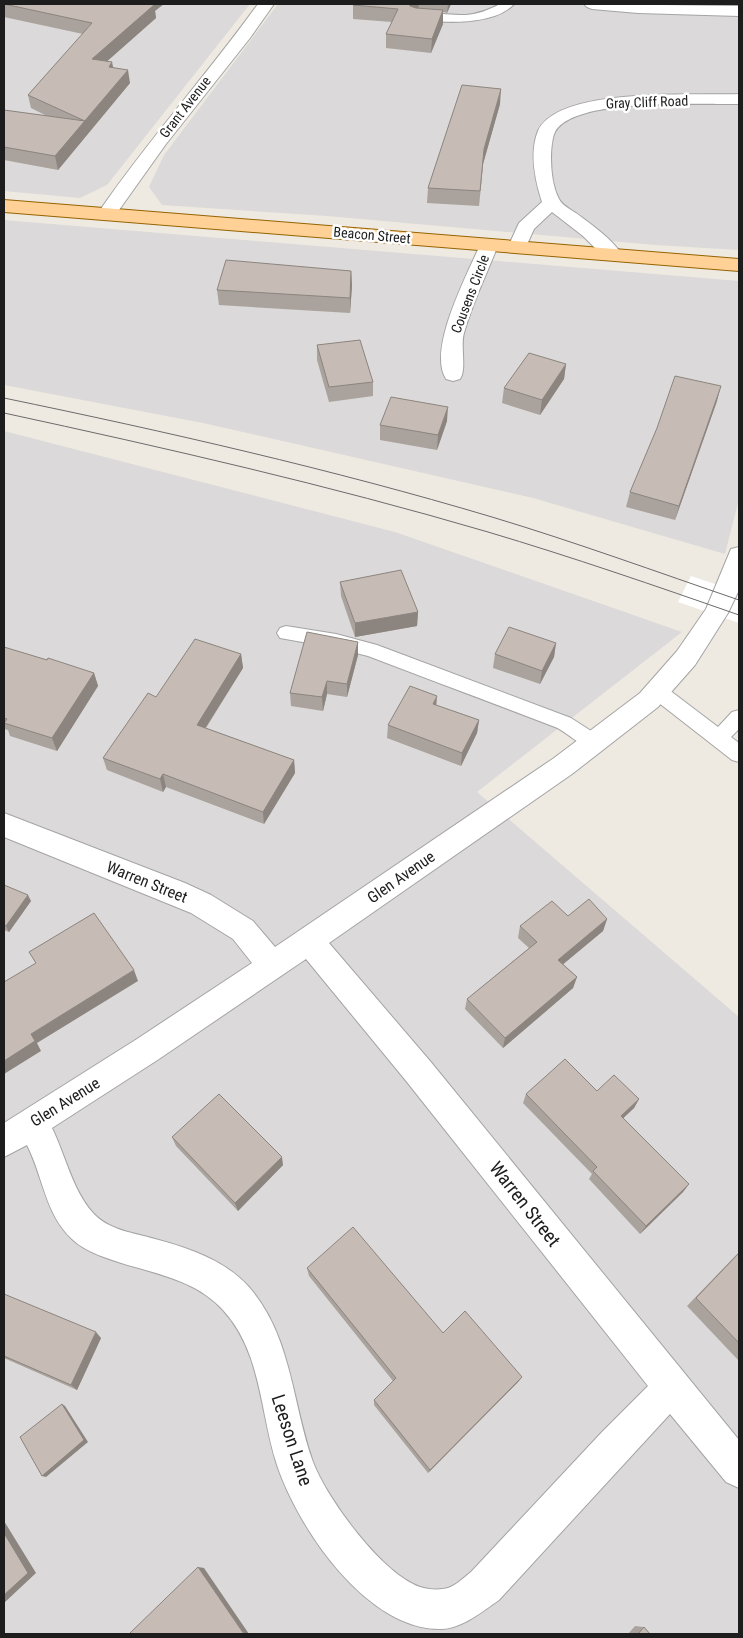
<svg xmlns="http://www.w3.org/2000/svg" width="743" height="1638" font-family="'Roboto Condensed',sans-serif">
  <style>
    .residential { fill: #dbd9d9 }
    .pier { fill: #fff }
    .lines { fill: none; stroke-linecap: round; stroke-linejoin: round }
    .service-casing { stroke: #a4a4a4; stroke-width: 2 }
    .minor-casing { stroke: #a4a4a4; stroke-width: 2 }
    .tertiary-casing { stroke: #a4a4a4; stroke-width: 2 }
    .primary-casing { stroke: #956300; stroke-width: 2 }
    .service { fill: #fff; fill-rule: evenodd }
    .minor { fill: #fff; fill-rule: evenodd }
    .tertiary { fill: #fff; fill-rule: evenodd }
    .primary { fill: #ffd196; fill-rule: evenodd }
    .tram { stroke: #6b6b6b; stroke-width: 1 }
    .wall { fill: #aaa29c }
    .shaded-wall { fill: #8b847f }
    .building { fill: #c6bcb5; stroke: #8b847f }
    .labels { text-anchor: middle; dominant-baseline: central; stroke-width: 5; stroke-linejoin: round; paint-order: stroke }
    .far-street-label { font-size: 14px; fill: #1d1d1d; stroke: #fff }
    .street-label { font-size: 16px; fill: #1d1d1d; stroke: #fff }
    .near-street-label { font-size: 19px; fill: #1d1d1d; stroke: #fff }
  </style>
  <rect width="100%" height="100%" fill="#eeeae2"/>
  <path class="residential" d="M4,4H250L107,185L80,198L4,191Z
    M278,4H739V250L655,245L327,216L162,205L149,187L164,155Z
    M4,220L739,281V499L725,554L533,498L203,423L4,385Z
    M4,431L395,532L682,632L477,792L739,1017V1634H4Z"/>
  <path class="pier" d="M691,576L739,592V623L678,602Z"/>
  <g class="lines">
    <defs>
      <path id="service" d="M500,4H514C497,23 456,23 432,21C425,21 415,21 410,16C417,10 454,16 466,15C478,14 489,10 500,4Z
        M286,626L336,634L377,645L571,718L602,738L605,743L602,748C586,754 570,733 555,727C493,703 430,680 368,656L336,648L280,638L277,633L280,628Z
        M657,684L664,686L718,727L732,712L739,710V729L731,737L739,743V762L732,760L650,696L648,691L650,686Z"/>
      <path id="minor" d="M584,4L739,6V16L638,13L592,9L587,7Z
        M739,94V104C702,105 574,97 555,132C552,138 551,151 551,158C551,171 553,188 559,199C562,206 574,211 580,216C595,227 611,239 622,254L619,258L612,260L605,258L583,236L552,212L534,229L524,251L517,253L510,251L508,247L519,223L542,202C535,180 529,153 538,131C558,86 697,96 739,94Z
        M489,239L496,241L498,245C487,274 472,303 464,333C460,346 467,369 460,379L453,381L446,379C427,350 467,275 480,245L482,241Z
        M739,547V590L728,613L695,665L658,707L572,774L329,943L430,1061L739,1440V1488L726,1482L670,1414L499,1600C483,1611 463,1628 442,1629C367,1631 298,1528 277,1465C260,1414 262,1352 223,1310C191,1275 144,1273 101,1256C91,1252 80,1247 72,1239C45,1214 43,1176 27,1145L4,1157V1123L137,1039L252,963L233,939L191,913L4,837V813L185,883L211,895L253,921L275,947L554,758L640,693L677,651L706,609L731,549ZM306,959L407,1082L648,1386L602,1432L471,1572C463,1578 453,1589 442,1589C436,1590 426,1589 420,1587C382,1574 327,1499 313,1462C292,1404 292,1335 248,1286C224,1260 189,1248 155,1239C134,1233 108,1230 93,1213C72,1189 66,1157 52,1128L159,1059Z"/>
      <path id="tertiary" d="M258,4H274L250,38L166,144L114,217L107,219L100,217L98,213C148,140 207,75 258,4Z"/>
      <path id="primary" d="M4,200L739,259V271L4,212Z"/>
    </defs>
    <use href="#service" class="service-casing"/>
    <use href="#minor" class="minor-casing"/>
    <use href="#tertiary" class="tertiary-casing"/>
    <use href="#primary" class="primary-casing"/>
    <use href="#service" class="service"/>
    <use href="#minor" class="minor"/>
    <use href="#tertiary" class="tertiary"/>
    <use href="#primary" class="primary"/>
    <path class="tram" d="M4,398C168,432 331,469 492,517C575,542 657,572 739,600
      M4,413C166,448 328,485 488,532C572,557 656,586 739,615"/>
  </g>
  <path class="wall" d="M4,4L155,11L156,18L107,61L130,83L58,170L4,160V110L47,116L31,108L28,95L83,34L4,17Z
    M353,4H451L447,13L443,12V24L431,53L386,48V34L392,22L353,19Z
    M500,104L483,164L479,206L427,203L428,188Z
    M351,271L352,286L350,313L219,305L217,290Z
    M317,345L373,382V396L329,402L317,360Z
    M566,364L564,379L540,415L502,403L504,388Z
    M717,401L675,520L626,507L630,492Z
    M447,421L437,450L380,440V425Z
    M340,582L418,612L417,626L355,637L341,596Z
    M358,642V655L347,697L327,694L323,711L291,706L290,693Z
    M556,643L554,657L540,684L493,668L495,654Z
    M4,647L47,660L94,673L98,686L57,751L10,736L8,730L4,729Z
    M241,654L243,668L206,728L294,760L295,773L264,824L166,787L163,792L107,770L103,758L156,697Z
    M436,705L479,720L477,733L461,766L387,738L388,725Z
    M4,885L31,901L9,932L4,930Z
    M568,916L607,919L603,931L563,964L577,977L573,988L503,1048L465,1009L467,999L529,948L518,938L520,926Z
    M597,1091L639,1099L634,1108L623,1118L689,1184L683,1192L640,1234L589,1179L592,1174L523,1103L526,1094Z
    M172,1137L283,1165L238,1211L176,1146Z
    M739,1252V1361L687,1306Z
    M307,1268L443,1333L522,1377L518,1382L428,1473L374,1405V1400L393,1381L309,1276Z
    M4,1294L101,1338L77,1390L4,1358Z
    M635,1626L644,1627L650,1634H628Z"/>
  <path class="shaded-wall" d="M146,4H164L155,11L156,18L95,72L92,59Z
    M408,4H419L418,12Z
    M448,4H451L447,13Z
    M443,10V24L431,53L432,39Z
    M112,62L115,76L109,67Z
    M128,70L130,83L58,170L55,156Z
    M501,89L500,104L483,164L479,206L484,149Z
    M351,271L352,286L350,313V298Z
    M566,364L564,379L540,415L542,400Z
    M721,386L717,401L675,520L679,506Z
    M448,407L447,421L437,450L438,435Z
    M418,612L417,626L355,637V623Z
    M358,642V655L347,697V684Z
    M556,643L554,657L540,684L542,671Z
    M241,654L243,668L199,738L197,725Z
    M94,673L98,686L57,751L52,738Z
    M327,681V694L323,711L322,697Z
    M437,696L436,709L433,704Z
    M479,720L477,733L461,766L462,753Z
    M294,760L295,773L264,824L263,812Z
    M163,774L166,787L163,792L160,779Z
    M28,895L31,901L9,932L6,926Z
    M607,919L603,931L555,971L558,960Z
    M134,970L138,981L37,1043L41,1051L4,1074V1061L31,1034Z
    M577,977L573,988L503,1048L505,1038Z
    M639,1099L634,1108L616,1125L621,1116Z
    M282,1157L283,1165L238,1211L235,1203Z
    M689,1184L683,1192L640,1234L646,1226Z
    M96,1332L101,1338L77,1390L71,1385Z
    M522,1377L518,1382L428,1473L430,1470Z
    M62,1404L65,1406L88,1442L46,1477L42,1476Z
    M4,1521L36,1573L4,1603Z
    M198,1567L204,1568L249,1634H244Z"/>
  <path class="building" d="M4,4H150L154,5L92,59L112,62L109,67L128,70L55,156L4,147V110L85,121L28,95L92,23Z
    M353,4H409L410,6L416,8L443,10L432,39L386,34L398,9L353,5Z
    M462,85L501,89L484,149L480,191L428,188Z
    M226,260L351,271L350,298L217,290Z
    M360,340L373,382L329,387L317,345Z
    M529,353L566,364L542,400L504,388Z
    M675,376L721,386L679,506L630,492L657,428Z
    M391,397L448,407L438,435L380,425Z
    M401,570L418,612L355,623L340,582Z
    M509,627L556,643L542,671L495,654Z
    M307,632L358,642L347,684L327,681L322,697L290,693Z
    M195,639L241,654L197,725L294,760L263,812L163,774L160,779L103,758L148,693L156,697Z
    M4,647L47,660L48,658L94,673L52,738L4,723L7,719L4,718Z
    M410,686L437,696L433,704L479,720L462,753L388,725Z
    M4,885L28,895L6,926L4,925Z
    M589,899L607,919L558,960L577,977L505,1038L467,999L537,942L520,926L552,901L568,916Z
    M94,913L134,970L31,1034L35,1041L4,1061V982L36,963L29,952Z
    M565,1059L597,1091L614,1075L639,1099L621,1116L689,1184L646,1226L593,1171L597,1167L526,1094Z
    M219,1094L282,1157L235,1203L172,1137Z
    M353,1227L443,1333L465,1311L522,1377L430,1470L374,1400L396,1378L307,1268Z
    M739,1253V1343L696,1298Z
    M4,1294L96,1332L71,1385L4,1356Z
    M62,1404L84,1440L42,1476L20,1437Z
    M4,1533L28,1573L4,1595Z
    M198,1567L244,1634H129Z
    M644,1627L650,1634H638Z"/>
  <g class="labels">
    <g class="far-street-label">
      <text transform="translate(647 102) rotate(-2)">Gray Cliff Road</text>
      <text transform="translate(185 107) rotate(-52)">Grant Avenue</text>
      <text transform="translate(372 235) rotate(5)">Beacon Street</text>
      <text transform="translate(470 294) rotate(-69)">Cousens Circle</text>
    </g>
    <g class="street-label">
      <text transform="translate(401 877) rotate(-35)">Glen Avenue</text>
      <text transform="translate(147 882) rotate(22)">Warren Street</text>
      <text transform="translate(65 1102) rotate(-32)">Glen Avenue</text>
    </g>
    <g class="near-street-label">
      <text transform="translate(525 1204) rotate(52)">Warren Street</text>
      <text transform="translate(292 1440) rotate(72)">Leeson Lane</text>
    </g>
  </g>
  <rect width="743" height="1638" fill="none" stroke="#1d1d1d" stroke-width="10"/>
</svg>
